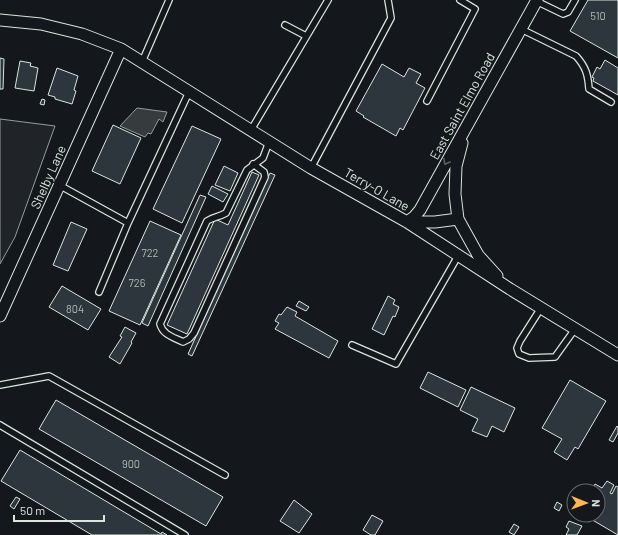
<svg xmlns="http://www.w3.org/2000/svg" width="618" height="535" font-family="Barlow,sans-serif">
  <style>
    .green { fill: #202428; stroke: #939e99 }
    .water { fill: #363b3e; stroke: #939e99 }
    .building { fill: #2c363c; stroke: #d8e6dc }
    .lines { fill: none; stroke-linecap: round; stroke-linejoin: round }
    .lane-casing { stroke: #d8e6dc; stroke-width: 8 }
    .street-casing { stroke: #d8e6dc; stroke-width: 13 }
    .lane { stroke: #14181c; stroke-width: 5.5 }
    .street { stroke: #14181c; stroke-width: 11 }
    .oneway { stroke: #59605f }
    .labels { text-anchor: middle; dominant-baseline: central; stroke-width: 3; stroke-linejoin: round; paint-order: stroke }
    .number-label { font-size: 11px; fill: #adbab4 }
    .street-label { font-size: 13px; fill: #d8e6dc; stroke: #14181c }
  </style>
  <rect width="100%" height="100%" fill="#14181c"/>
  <path class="green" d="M0,119L55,126L15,237L0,264Z"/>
  <path class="water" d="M137,108L167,112L163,122L159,119L151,134L148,133L145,137L120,126Z"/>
  <path class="building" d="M588,0H618V58L570,31Z
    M0,58L4,59L3,89H0Z
    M605,60L618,68V95L593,81L594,78L592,77L597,67L600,69Z
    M20,61L31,63L30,66L38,68L34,91L15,88Z
    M382,64L404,77L409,68L421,74L416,83L425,88L403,130L400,128L396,136L363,117L364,116L356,111Z
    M57,68L78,76L74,90L76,91L72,104L55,99V97L48,95Z
    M42,99L45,100L44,105L40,104Z
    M113,125L141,138L120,184L92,171Z
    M192,126L221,139L182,223L153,209Z
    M224,166L238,173L230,191L215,185Z
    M252,172L259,175L187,334L167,325L215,219L228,225Z
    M270,173L275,175L192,356L188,354Z
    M212,186L228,194L223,202L208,194Z
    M200,195L206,197L148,326L142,323Z
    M150,221L181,235L140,325L109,311Z
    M71,222L87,229L68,271L53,265Z
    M62,286L101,309L88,330L49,307Z
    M388,296L395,300L393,304L399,307L395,317L393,316L384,335L372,329Z
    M299,301L309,307L306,311L296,306Z
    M287,307L297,312L295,316L338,341L329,358L275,329L279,323L275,321L279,314L281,315Z
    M125,327L136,333L131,342L132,343L120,364L109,357L122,337L120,336Z
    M428,372L466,390L458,407L420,388Z
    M570,380L606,401L578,449L575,447L567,460L554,452L562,439L542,428Z
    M471,387L515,408L504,432L492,426L487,437L472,431L478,419L460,410Z
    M56,400L223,497L206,526L39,429Z
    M617,426L618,427V433L613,442L609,440Z
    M20,450L161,534L162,532L167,535H92L1,481Z
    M607,481L614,485L610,493L612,494L616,486L618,487V535L584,515H598V491H592L595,484L602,488Z
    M16,497L20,499L14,509L10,506Z
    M294,500L312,514L299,533L280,521Z
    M557,502L562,505L559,511L554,508Z
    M372,515L383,521L375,535H371L363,530Z
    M569,521L582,526L577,535H566L569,529L566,527Z
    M514,524L519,527L514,535L509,532Z"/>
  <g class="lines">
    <defs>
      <path id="lane" d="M536,1L563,14L568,12L575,0
        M285,25L306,36
        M521,29L576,56C586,67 588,75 589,89L611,102
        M142,62L169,0
        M427,101L475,9L460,0
        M251,130L328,0
        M253,164L264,172L265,177L194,333L189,339L183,342C173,337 163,335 160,324L207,221C213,217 219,217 226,213L247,170L263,158L269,142
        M311,168L391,18L388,0
        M59,185L128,223L189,92
        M99,292L128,223
        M541,308L520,341L517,348L519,354L529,358L555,357L575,329
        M352,345L396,364L458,256
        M0,385L49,376L225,475
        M0,425L185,535"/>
      <path id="street" d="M0,20L41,24L82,34L121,49L311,168L407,222L510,289L618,355
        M462,143L456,166L455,194L458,219L478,255L497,276
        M407,222L414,217L420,210L537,0
        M407,222H435L458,219
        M0,316L121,49"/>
    </defs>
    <use href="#lane" class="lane-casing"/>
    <use href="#street" class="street-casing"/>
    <use href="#lane" class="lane"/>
    <use href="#street" class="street"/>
  </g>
  <defs><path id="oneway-chevron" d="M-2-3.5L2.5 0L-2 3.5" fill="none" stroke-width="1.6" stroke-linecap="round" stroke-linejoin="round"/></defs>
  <use class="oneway" href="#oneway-chevron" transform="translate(446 162) rotate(119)"/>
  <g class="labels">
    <g class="number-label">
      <text x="598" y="15">510</text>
      <text x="150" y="252">722</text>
      <text x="137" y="282">726</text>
      <text x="75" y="308">804</text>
      <text x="131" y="463">900</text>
    </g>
    <g class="street-label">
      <text transform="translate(462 106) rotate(-61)">East Saint Elmo Road</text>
      <text transform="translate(48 177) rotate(-66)">Shelby Lane</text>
      <text transform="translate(377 189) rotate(30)">Terry-O Lane</text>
    </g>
  </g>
  <g transform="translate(586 503) rotate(91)"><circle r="19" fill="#14181c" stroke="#626a69"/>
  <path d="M0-3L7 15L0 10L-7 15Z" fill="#ffb74d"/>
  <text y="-6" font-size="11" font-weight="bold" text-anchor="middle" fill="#d8e6dc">N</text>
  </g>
  <path d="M14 515v6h90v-6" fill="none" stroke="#d8e6dc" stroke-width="2"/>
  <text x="20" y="515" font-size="12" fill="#d8e6dc" stroke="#14181c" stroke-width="3" paint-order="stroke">50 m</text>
</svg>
